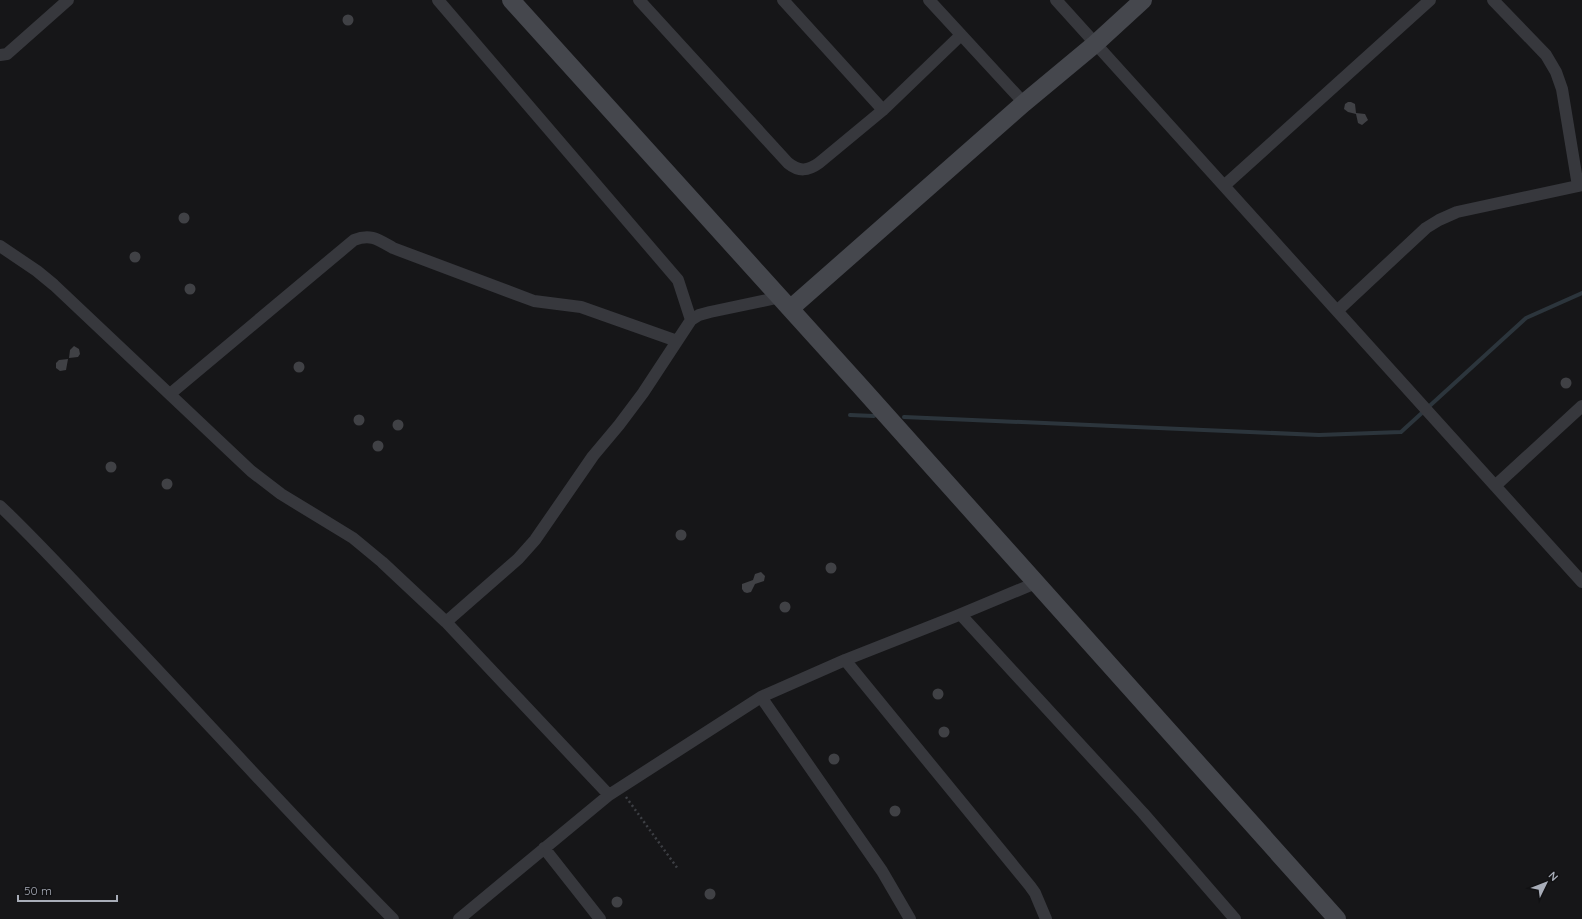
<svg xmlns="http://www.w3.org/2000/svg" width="1582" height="919" font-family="Quicksand,sans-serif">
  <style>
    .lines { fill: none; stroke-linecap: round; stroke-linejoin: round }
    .stream { stroke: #2c353c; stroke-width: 4 }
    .building { fill: #404145 }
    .path { stroke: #3d3f44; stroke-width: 2.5; stroke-dasharray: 2 3; stroke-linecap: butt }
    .street { stroke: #37383d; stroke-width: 12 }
    .secondary { stroke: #45474d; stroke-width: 18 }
  </style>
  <rect width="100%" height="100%" fill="#161618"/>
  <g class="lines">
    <path class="stream" d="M850,415L874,416
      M904,417L1319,435L1401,432L1526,318L1582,293"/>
  </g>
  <path class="building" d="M342.5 20a5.5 5.5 0 1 1 11 0a5.5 5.5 0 1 1-11 0Z
    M1348,102H1351L1355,104L1356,113L1365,114L1368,120L1362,125L1358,123L1356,114L1348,112L1344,109L1345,104Z
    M178.5 218a5.5 5.5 0 1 1 11 0a5.5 5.5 0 1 1-11 0Z
    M129.5 257a5.5 5.5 0 1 1 11 0a5.5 5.5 0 1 1-11 0Z
    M184.5 289a5.5 5.5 0 1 1 11 0a5.5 5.5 0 1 1-11 0Z
    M74,346L79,349L80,354L78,357L69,358L70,350Z
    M68,359L66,370L60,371L56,368V363L59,360Z
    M293.5 367a5.5 5.5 0 1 1 11 0a5.5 5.5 0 1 1-11 0Z
    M1560.5 383a5.5 5.5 0 1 1 11 0a5.5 5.5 0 1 1-11 0Z
    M353.5 420a5.5 5.5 0 1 1 11 0a5.5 5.5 0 1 1-11 0Z
    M392.5 425a5.5 5.5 0 1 1 11 0a5.5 5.5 0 1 1-11 0Z
    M372.5 446a5.5 5.5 0 1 1 11 0a5.5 5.5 0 1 1-11 0Z
    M105.5 467a5.5 5.5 0 1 1 11 0a5.5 5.5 0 1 1-11 0Z
    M161.5 484a5.5 5.5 0 1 1 11 0a5.5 5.5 0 1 1-11 0Z
    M675.5 535a5.5 5.5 0 1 1 11 0a5.5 5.5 0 1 1-11 0Z
    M825.5 568a5.5 5.5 0 1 1 11 0a5.5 5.5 0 1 1-11 0Z
    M761,572L765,576L764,581L755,584L751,592L747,593L744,592L742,589V584L753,580L755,574Z
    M779.5 607a5.5 5.5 0 1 1 11 0a5.5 5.5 0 1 1-11 0Z
    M932.5 694a5.5 5.5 0 1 1 11 0a5.5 5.5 0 1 1-11 0Z
    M938.5 732a5.5 5.5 0 1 1 11 0a5.5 5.5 0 1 1-11 0Z
    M828.5 759a5.5 5.5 0 1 1 11 0a5.5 5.5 0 1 1-11 0Z
    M889.5 811a5.5 5.5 0 1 1 11 0a5.5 5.5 0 1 1-11 0Z
    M704.5 894a5.5 5.5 0 1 1 11 0a5.5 5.5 0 1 1-11 0Z
    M611.5 902a5.5 5.5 0 1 1 11 0a5.5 5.5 0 1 1-11 0Z"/>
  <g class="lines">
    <path class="path" d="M626,797L678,869"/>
    <path class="street" d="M438,0L678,280L691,320
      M639,0L788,163C799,172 808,171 819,163L883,110L961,35
      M783,0L883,110
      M929,0L1024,103
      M1056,0L1582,582
      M1493,0L1546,55L1556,72L1562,89L1578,186
      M0,55L7,54L68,0
      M1225,185L1430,0
      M0,246L37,271L54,285L251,471L281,494L353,538L382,562L446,622L609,795
      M1337,311L1426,228L1439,220L1457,212L1582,185
      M170,394L354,240C371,233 379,240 393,248L534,301L581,307L677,341
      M1495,486L1582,406
      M0,506C40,544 77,585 115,625C208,723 298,823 393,919
      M961,615L1143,813L1235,919
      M446,622L518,559L535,540L593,456L619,425L643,393L691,320L699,315L710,312L781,297
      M845,660L1030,886L1035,893L1046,919
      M761,697L882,871L910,919
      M544,848L600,919
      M459,919L609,795L761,697L845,660L954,617L1038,582"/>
    <path class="secondary" d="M511,0C788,305 1063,611 1337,919
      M791,308L1024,103L1095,44L1143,0"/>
  </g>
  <g transform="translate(1546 883) rotate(47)" stroke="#111113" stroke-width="3" paint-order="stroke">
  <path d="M0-3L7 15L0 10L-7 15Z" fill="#a8adb8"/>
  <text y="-6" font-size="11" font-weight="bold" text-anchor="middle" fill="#a8adb8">N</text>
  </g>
  <path d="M18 895v6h99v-6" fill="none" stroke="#a8adb8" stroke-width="2"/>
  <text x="24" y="895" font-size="12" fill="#a8adb8" stroke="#111113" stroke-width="3" paint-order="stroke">50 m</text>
</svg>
